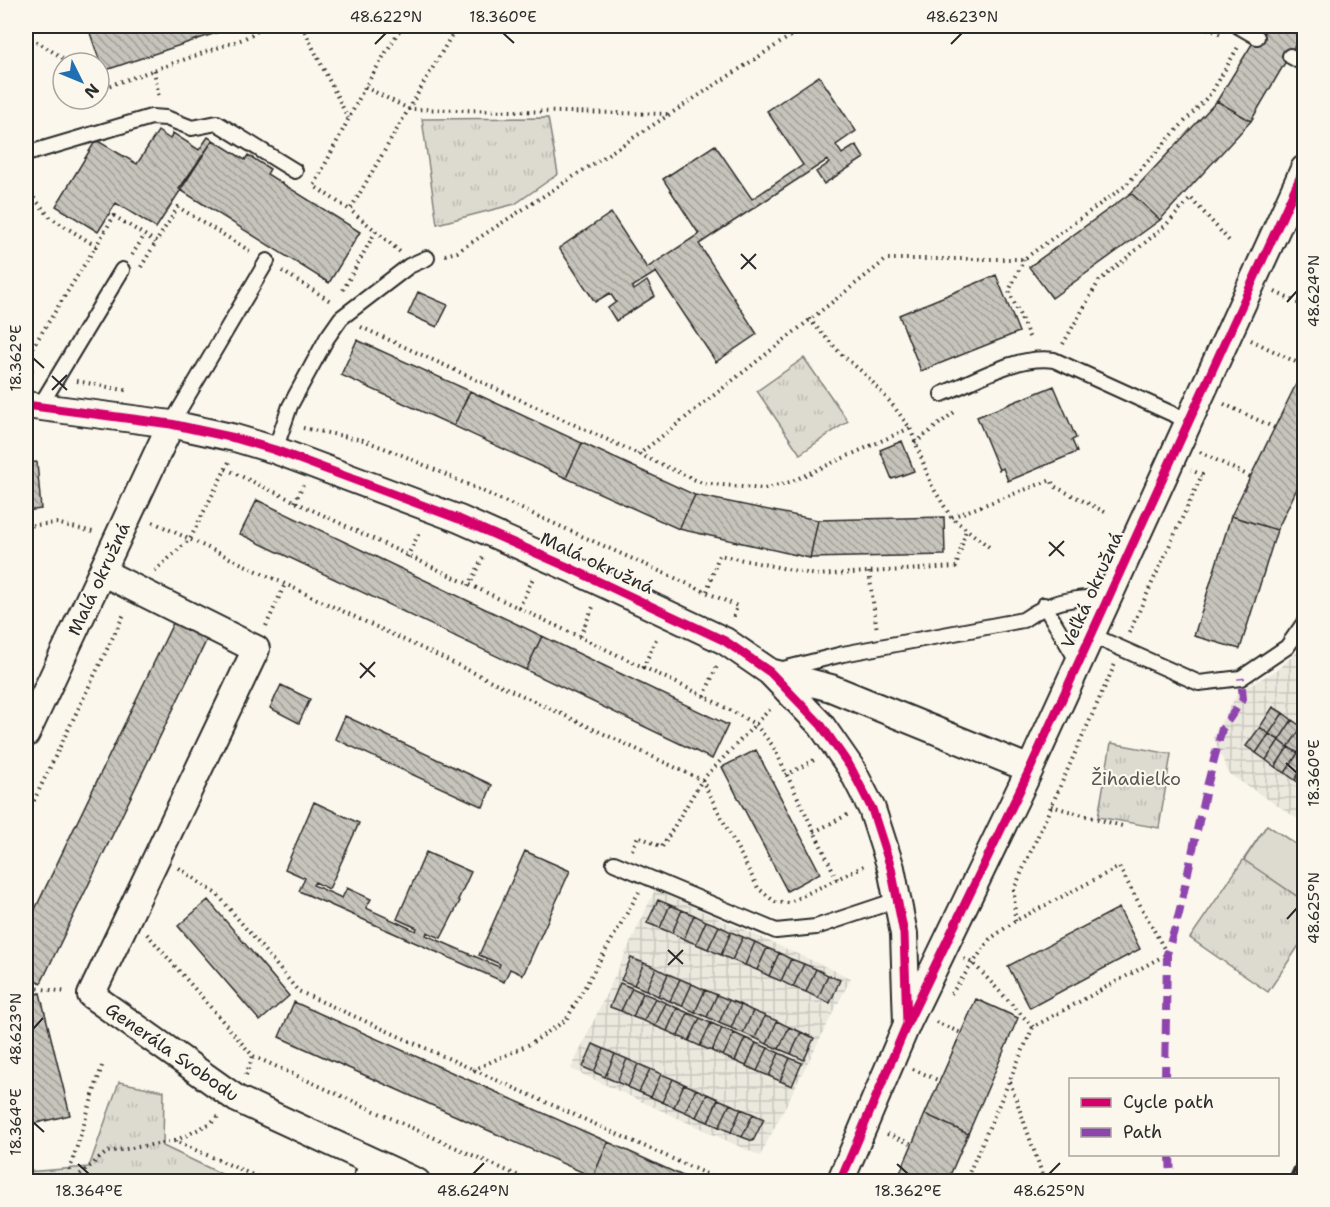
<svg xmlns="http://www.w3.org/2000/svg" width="1330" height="1207" font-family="'Shantell Sans',sans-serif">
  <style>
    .industrial { fill: url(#industrial-grid) }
    .park { fill: url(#park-tufts); stroke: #84827e; stroke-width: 1.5 }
    .garden { fill: #dddad0; stroke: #84827e; stroke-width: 1.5 }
    .building { fill: url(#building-back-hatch); stroke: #2b2b2b; stroke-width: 1.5 }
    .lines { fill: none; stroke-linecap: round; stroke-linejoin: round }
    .lane-casing { stroke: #2b2b2b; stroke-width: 18 }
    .street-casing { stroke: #2b2b2b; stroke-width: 30 }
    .path { stroke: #2b2b2b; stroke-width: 4; stroke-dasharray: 1.5 4.5; stroke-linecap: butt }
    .lane { stroke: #fbf7ec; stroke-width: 14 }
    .street { stroke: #fbf7ec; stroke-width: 26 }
    .rail { stroke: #2b2b2b; stroke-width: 4.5 }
    .quiet { stroke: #8e44ad; stroke-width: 8; stroke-dasharray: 15 8; stroke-linecap: butt }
    .cycleway-casing { stroke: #fbf7ec; stroke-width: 13 }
    .cycleway { stroke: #d6006c; stroke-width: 9 }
    .ticks { fill: none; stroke: #2b2b2b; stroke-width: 2 }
    .labels { text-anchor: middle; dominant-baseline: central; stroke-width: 4.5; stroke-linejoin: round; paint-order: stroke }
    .street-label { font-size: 18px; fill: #2b2b2b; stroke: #fbf7ec }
    .park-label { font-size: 18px; fill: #585754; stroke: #fbf7ec }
    .neatline { fill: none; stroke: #2b2b2b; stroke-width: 2 }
    .ticks-label { font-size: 15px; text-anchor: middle; fill: #2b2b2b }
  </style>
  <defs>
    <pattern id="industrial-grid" width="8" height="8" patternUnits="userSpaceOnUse" patternTransform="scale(1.5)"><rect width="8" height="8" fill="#ebe8de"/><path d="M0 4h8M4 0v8" fill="none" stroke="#cac7bf"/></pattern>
    <pattern id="park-tufts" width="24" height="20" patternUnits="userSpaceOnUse" patternTransform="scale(1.5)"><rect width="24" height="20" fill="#dddad0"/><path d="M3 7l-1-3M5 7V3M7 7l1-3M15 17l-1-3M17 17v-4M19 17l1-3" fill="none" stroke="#bebbb3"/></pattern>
    <pattern id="building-back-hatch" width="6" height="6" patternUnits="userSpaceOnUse" patternTransform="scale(1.5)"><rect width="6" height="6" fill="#c7c4bc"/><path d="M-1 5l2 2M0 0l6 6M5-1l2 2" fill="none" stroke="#a29f99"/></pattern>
  </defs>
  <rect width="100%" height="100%" fill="#fbf7ec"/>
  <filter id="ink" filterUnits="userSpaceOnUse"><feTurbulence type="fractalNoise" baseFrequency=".0167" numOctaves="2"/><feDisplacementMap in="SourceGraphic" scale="12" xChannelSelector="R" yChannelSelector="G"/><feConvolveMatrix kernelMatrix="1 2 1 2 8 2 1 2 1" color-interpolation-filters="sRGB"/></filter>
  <g filter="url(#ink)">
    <path class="industrial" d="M1304,646V823L1229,774L1213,737L1239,691L1277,670Z
      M655,890L851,978L760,1156L571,1069Z"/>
    <path class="park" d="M548,118L558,174L515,204L437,224L422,119Z
      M804,358L848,421L800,454L757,391Z
      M1111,743L1171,754L1159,828L1098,817Z
      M1267,825L1304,850V938L1268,992L1190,938Z
      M119,1082L164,1091L163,1146L236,1181H26V1172L89,1167Z"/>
    <path class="garden" d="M1267,825L1304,850V901L1244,860Z"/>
    <path class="building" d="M91,26H234V27L103,71L88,27Z
      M1263,26H1304V30L1251,121L1217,101Z
      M819,76L856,131L836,145L842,154L856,145L864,158L824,184L816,172L829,163L827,160L699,244L757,334L716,362L656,272L632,287L634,290L647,281L655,296L616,321L608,308L616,302L610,293L595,302L559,248L611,213L647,268L699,234L663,179L715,145L752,199L803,165L767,111Z
      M1217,101L1251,121L1160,220L1131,193Z
      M158,131L170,139L173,133L199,150L208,137L213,140L156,228L116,203L98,232L56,206L96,140L137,164Z
      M213,140L245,160L248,155L270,169L267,174L360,232L329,283L179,189Z
      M1131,193L1160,220L1052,298L1029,267Z
      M996,275L1019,332L921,371L899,315Z
      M418,292L448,305L437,327L408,314Z
      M357,340L470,391L454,426L341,375Z
      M1304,368V474L1277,530L1231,516Z
      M1054,386L1076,438L1072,440L1077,452L1008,481L1003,468L999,470L977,417Z
      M470,391L582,443L566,478L454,426Z
      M902,441L914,471L892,479L880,450Z
      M582,443L695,495L679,529L566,478Z
      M37,462L41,509L26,511V463Z
      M695,495L818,520L810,558L679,529Z
      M257,500L542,636L526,670L240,534Z
      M1231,516L1277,530L1240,649L1194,636Z
      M944,517L945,555L810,558L818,520Z
      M175,619L209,635L41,983L26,975V928Z
      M542,636L728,725L712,759L526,670Z
      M281,685L310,699L299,723L270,708Z
      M1273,707L1283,713L1269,734L1260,727Z
      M1283,713L1292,720L1279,740L1269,734Z
      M345,716L492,785L483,807L335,739Z
      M1292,720L1302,727L1288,747L1279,740Z
      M1260,727L1269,734L1256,753L1246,746Z
      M1302,727L1304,744L1298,753L1288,747Z
      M1269,734L1279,740L1266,760L1256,753Z
      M1279,740L1288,747L1275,767L1266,760Z
      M1288,747L1298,753L1285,773L1275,767Z
      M756,750L820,873L787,891L722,767Z
      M1298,753L1304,757V765L1295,780L1285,773Z
      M1304,765V786L1295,780Z
      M314,802L359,823L329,889L315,882L313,885L342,898L347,888L371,899L366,908L416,931L417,928L397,919L426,852L471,872L458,900L460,901L441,938L427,932L426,935L499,967L500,964L479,955L525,851L570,871L523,975L510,969L504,982L299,891L305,878L285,869Z
      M208,900L289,996L260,1021L178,926Z
      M658,900L670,905L660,928L647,923Z
      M670,905L682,910L672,933L660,928Z
      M1119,908L1140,949L1030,1008L1008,966Z
      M682,910L694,915L684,939L672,933Z
      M694,915L706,921L696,944L684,939Z
      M706,921L719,926L708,949L696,944Z
      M719,926L731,932L721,955L708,949Z
      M731,932L743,937L732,960L721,955Z
      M743,937L755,942L745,965L732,960Z
      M755,942L767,948L757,970L745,965Z
      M767,948L779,953L769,976L757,970Z
      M779,953L791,959L781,981L769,976Z
      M631,958L644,963L634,985L621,980Z
      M791,959L804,964L793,987L781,981Z
      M644,963L656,968L646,990L634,985Z
      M804,964L816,969L806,992L793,987Z
      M656,968L668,974L658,996L646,990Z
      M816,969L828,975L818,998L806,992Z
      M668,974L680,979L670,1001L658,996Z
      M828,975L840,980L830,1003L818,998Z
      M680,979L692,984L682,1006L670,1001Z
      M620,983L632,988L621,1011L610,1007Z
      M692,984L705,990L695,1012L682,1006Z
      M632,988L643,993L633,1017L621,1011Z
      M705,990L717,995L707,1017L695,1012Z
      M40,993L70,1115L32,1124L26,1094V997Z
      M643,993L655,998L644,1021L633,1017Z
      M717,995L729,1000L719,1023L707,1017Z
      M655,998L666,1003L655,1026L644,1021Z
      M976,999L1018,1018L968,1134L925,1114Z
      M729,1000L741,1005L731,1028L719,1023Z
      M294,1002L608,1142L593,1177L279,1037Z
      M666,1003L677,1008L667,1031L655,1026Z
      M741,1005L753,1011L743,1033L731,1028Z
      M677,1008L688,1013L678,1036L667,1031Z
      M753,1011L765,1016L755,1038L743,1033Z
      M688,1013L700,1018L689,1041L678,1036Z
      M765,1016L777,1021L767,1044L755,1038Z
      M700,1018L711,1023L700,1046L689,1041Z
      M777,1021L789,1027L779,1049L767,1044Z
      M711,1023L722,1028L712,1051L700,1046Z
      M789,1027L801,1032L791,1054L779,1049Z
      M722,1028L734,1033L723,1056L712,1051Z
      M801,1032L814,1038L804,1060L791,1054Z
      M734,1033L745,1038L735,1061L723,1056Z
      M745,1038L756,1043L746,1066L735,1061Z
      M756,1043L768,1048L757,1071L746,1066Z
      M593,1044L604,1049L594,1072L583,1067Z
      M768,1048L779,1053L769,1076L757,1071Z
      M604,1049L615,1054L605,1077L594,1072Z
      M779,1053L790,1058L780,1081L769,1076Z
      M615,1054L627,1059L617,1082L605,1077Z
      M790,1058L802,1063L792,1086L780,1081Z
      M627,1059L638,1064L628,1087L617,1082Z
      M638,1064L650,1069L639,1092L628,1087Z
      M650,1069L661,1074L651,1097L639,1092Z
      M661,1074L673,1079L662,1102L651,1097Z
      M673,1079L684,1084L674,1107L662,1102Z
      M684,1084L696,1089L685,1112L674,1107Z
      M696,1089L707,1094L696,1117L685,1112Z
      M707,1094L718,1099L708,1122L696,1117Z
      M718,1099L730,1104L719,1127L708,1122Z
      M730,1104L741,1109L731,1132L719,1127Z
      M741,1109L753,1114L742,1137L731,1132Z
      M753,1114L764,1119L753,1141L742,1137Z
      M925,1114L968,1134L947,1182H896Z
      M608,1142L696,1182H603L593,1177Z"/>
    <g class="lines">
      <defs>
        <path id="lane" d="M1238,26L1257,37
          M1290,56L1304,64
          M26,154L151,117L166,118L192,128L217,123L295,171
          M942,394C977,380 1016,355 1054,360L1188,421
          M40,406L122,270
          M171,424L267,261
          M275,450L290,406L327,338L341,318L409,266L427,258
          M1044,605L1078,662
          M1091,635L1199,683L1241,678L1287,647L1304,623
          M779,670L843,654L1023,620C1053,599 1072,599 1108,596
          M614,863L776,931L816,927L897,900
          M359,1182L369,1160"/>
        <path id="street" d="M26,405L171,424L235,438L275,450L459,519L570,568L725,641L770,672L821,725L851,768L872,809L891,868L904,934L907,1024
          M102,572L256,649L91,995L237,1099L417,1182
          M770,672L831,688L1030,769
          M26,734L171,424
          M840,1182L907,1024L1030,769L1304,169"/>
      </defs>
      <use href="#lane" class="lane-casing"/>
      <use href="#street" class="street-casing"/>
      <path class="path" d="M302,26L348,118
        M402,26L365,87L314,186L350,210L457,26
        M1202,26L1220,34
        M26,35L71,63
        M154,70L159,98
        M99,81L108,86L243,39L267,26
        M365,87L409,109L669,114
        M26,189L51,218L96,246L114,216L156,242L178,207L250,251
        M376,231L400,252
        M132,255L144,236
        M445,255L457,252L806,26
        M1024,259L1009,291L1031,341
        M141,267L156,242
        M282,271L332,302
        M343,290L376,231L350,210
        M1275,292L1304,306
        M809,319L842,355L866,375L891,403L910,428L932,486L951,517L989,547
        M361,327L702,483L764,489L790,482L910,428
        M1251,340L1304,366
        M1063,344L1099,281L1165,226L1191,198L1231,243
        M26,358L96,246
        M26,370L37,372
        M77,381L129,391
        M1224,404L1275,428
        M303,428L363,440L402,455L737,606L733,619
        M915,443L957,410
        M1200,452L1251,477
        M638,455L887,259H1024L1125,186L1212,92L1238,47
        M226,469L704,696L755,724L773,746L837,879
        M295,502L303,485
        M952,517L1051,480L1054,486L1105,512
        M153,522L702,780L758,888L775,902L788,903L864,866
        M26,526L56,523L93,532
        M407,557L420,531
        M155,571L190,539L229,462
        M869,572L877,631
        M469,586L484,555
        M707,591L719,555L816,575L956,567L966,530
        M519,608L533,578
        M266,626L285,584
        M1129,633L1202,475L1191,470
        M580,636L593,607
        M643,668L657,637
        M704,696L717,666
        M786,775L816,759
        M1051,806L1122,826
        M26,817L125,612
        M814,832L849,814
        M632,850L638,836L662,847L702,780L772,707
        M179,868L218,895L298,991L724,1182
        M1015,921L1014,889L1115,664
        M147,934L253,1056L532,1182
        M964,959L973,963L1033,1027
        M26,987L67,992
        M951,994L990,939L1015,921L1119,867L1167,954L1033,1027L965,1182
        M936,1022L961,1033
        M913,1069L940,1081
        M473,1070L530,1044L566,1020L639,892
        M246,1075L253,1056
        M1010,1082L1045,1182
        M887,1134L912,1144
        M175,1141L209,1124L220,1115
        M66,1182L102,1066
        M71,1182L107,1152L175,1141L269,1182"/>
      <use href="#lane" class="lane"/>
      <use href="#street" class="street"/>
      <path class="rail" d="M1289,1182L1304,1149"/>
      <path class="quiet" d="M1165,1080L1167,954L1179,914L1204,798L1222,729L1243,699L1241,678
        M1170,1154L1171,1182"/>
      <defs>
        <path id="cycleway" d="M26,405L171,424L235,438L275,450L459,519L570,568L725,641L770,672L821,725L851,768L872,809L891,868L904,934L907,1024
          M840,1182L907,1024L1030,769L1304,169"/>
      </defs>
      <use href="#cycleway" class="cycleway-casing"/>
      <use href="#cycleway" class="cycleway"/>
    </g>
  </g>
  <path class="ticks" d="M503,33L514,43M375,44L386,33M951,44L962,33M741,254L756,269M741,269L756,254M1287,302L1297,291M33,358L44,368M52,376L67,390M52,390L67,375M1049,542L1064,556M1049,556L1064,541M360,663L375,677M360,678L375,662M1286,763L1297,773M1287,919L1297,908M668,950L683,964M668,965L683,950M33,1029L43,1018M33,1122L44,1132M78,1164L89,1174M897,1164L908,1174M473,1174L484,1163M1049,1174L1060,1163"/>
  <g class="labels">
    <g class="street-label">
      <text transform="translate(597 563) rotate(25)">Malá okružná</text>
      <text transform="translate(99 579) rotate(-65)">Malá okružná</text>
      <text transform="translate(1092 590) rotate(-66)">Veľká okružná</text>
      <text transform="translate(172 1052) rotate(35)">Generála Svobodu</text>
    </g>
    <g class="park-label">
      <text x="1136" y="779">Žihadielko</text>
    </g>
  </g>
  <rect width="1330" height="1207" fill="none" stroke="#fbf7ec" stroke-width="66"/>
  <rect x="1069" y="1078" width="210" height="78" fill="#fbf7ec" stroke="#a8a59f" stroke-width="1.5"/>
  <rect x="1081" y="1098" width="30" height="9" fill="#d6006c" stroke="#a8a59f" stroke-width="1.5"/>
  <text x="1123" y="1108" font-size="18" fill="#2b2b2b">Cycle path</text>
  <rect x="1081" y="1128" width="30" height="9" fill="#8e44ad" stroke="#a8a59f" stroke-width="1.5"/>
  <text x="1123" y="1138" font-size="18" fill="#2b2b2b">Path</text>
  <g transform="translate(81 81) rotate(133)"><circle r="28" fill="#fbf7ec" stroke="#a8a59f" stroke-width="1.5"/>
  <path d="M0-4.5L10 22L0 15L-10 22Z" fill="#1f6fb2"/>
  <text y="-9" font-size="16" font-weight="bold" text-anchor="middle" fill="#2b2b2b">N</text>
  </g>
  <rect x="33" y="33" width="1264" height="1141" class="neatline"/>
  <g class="ticks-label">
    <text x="386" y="22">48.622°N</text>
    <text x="503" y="22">18.360°E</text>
    <text x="962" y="22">48.623°N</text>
    <text transform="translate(1314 291) rotate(-90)" y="5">48.624°N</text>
    <text transform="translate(16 358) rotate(-90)" y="5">18.362°E</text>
    <text transform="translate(1314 773) rotate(-90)" y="5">18.360°E</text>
    <text transform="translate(1314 908) rotate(-90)" y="5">48.625°N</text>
    <text transform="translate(16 1029) rotate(-90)" y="5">48.623°N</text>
    <text transform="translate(16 1122) rotate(-90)" y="5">18.364°E</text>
    <text x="89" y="1196">18.364°E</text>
    <text x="473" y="1196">48.624°N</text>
    <text x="908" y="1196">18.362°E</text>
    <text x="1049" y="1196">48.625°N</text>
  </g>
</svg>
